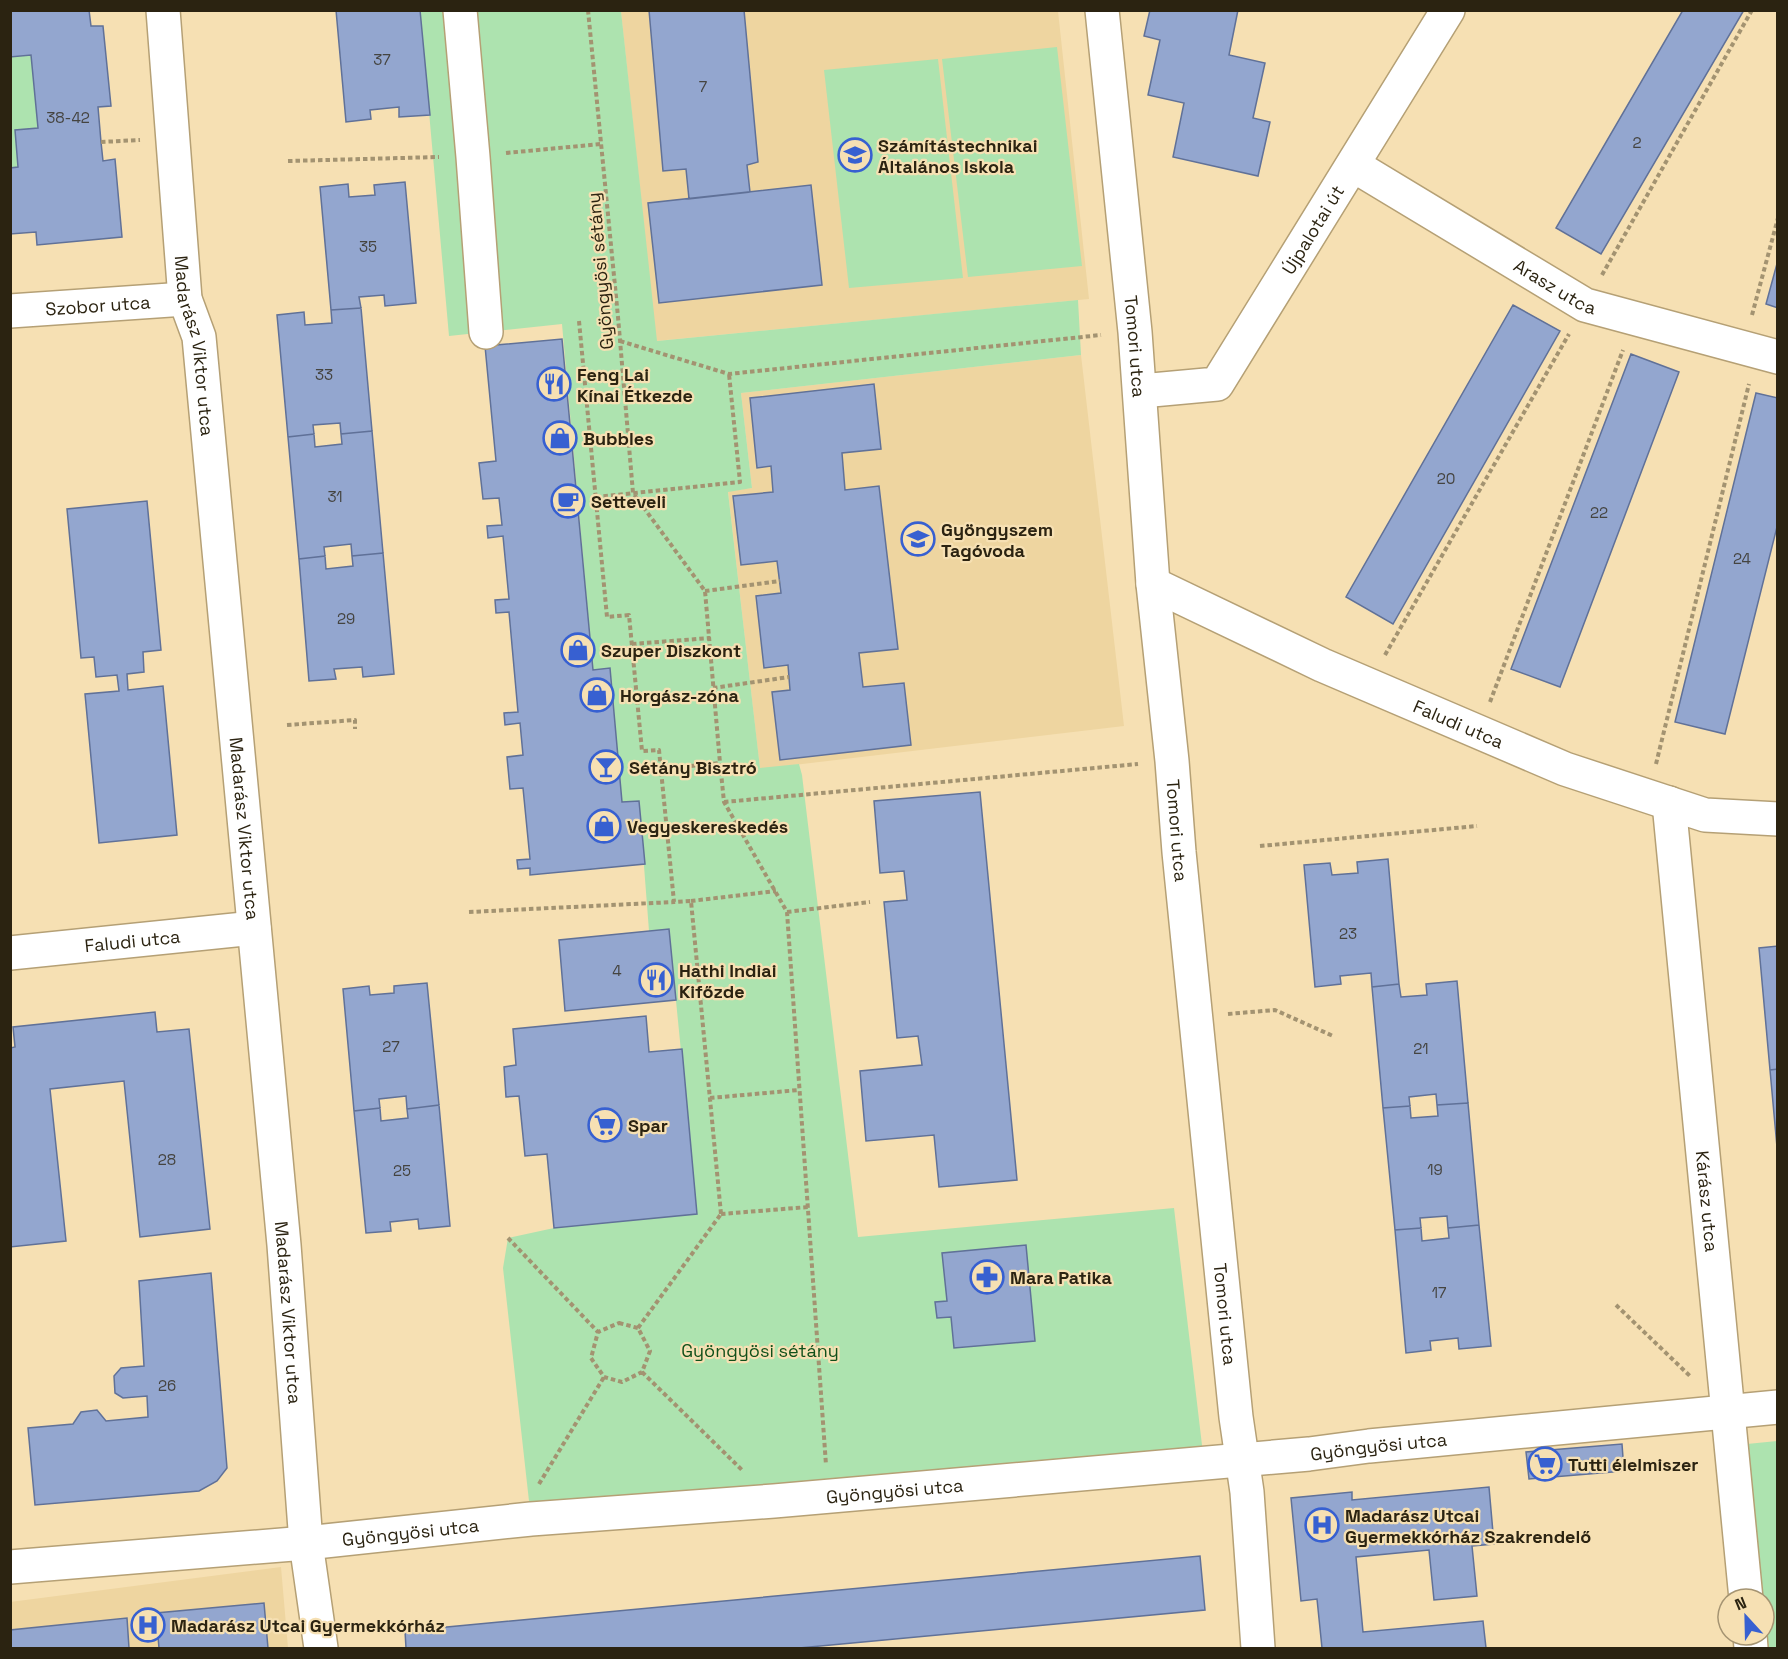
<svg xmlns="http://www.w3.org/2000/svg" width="1788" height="1659" font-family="'Space Grotesk',sans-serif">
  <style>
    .built { fill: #eed5a0 }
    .green { fill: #ade3af }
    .building { fill: #93a6cf; stroke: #607198; stroke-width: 1.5 }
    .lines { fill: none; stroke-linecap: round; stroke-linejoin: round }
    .minor-casing { stroke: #b5a075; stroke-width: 36 }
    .path { stroke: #a39371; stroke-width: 4; stroke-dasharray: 4.5 3; stroke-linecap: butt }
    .minor { stroke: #fff; stroke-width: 33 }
    .labels { text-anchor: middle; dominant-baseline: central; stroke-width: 4.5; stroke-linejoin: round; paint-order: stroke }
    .number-label { font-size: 15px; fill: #454440 }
    .poi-label { font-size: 18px; font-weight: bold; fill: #2b2311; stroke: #f6e0b3; text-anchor: start }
    .street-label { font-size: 18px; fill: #2b2311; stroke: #f6e0b3 }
    .park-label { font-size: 18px; fill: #10501a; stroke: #f6e0b3 }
  </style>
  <rect width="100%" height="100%" fill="#f6e0b3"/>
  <path class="built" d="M621,11H1058L1089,299L656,341Z
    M1081,355L1124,726L760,769L728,491L752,488L741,393Z
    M281,1567L288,1648H11L10,1602Z"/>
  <path class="green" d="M420,11H621L657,341L1078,300L1081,355L741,393L752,488L728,492L760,768L799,764L802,775L858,1237L1174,1208L1204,1462L531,1519L503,1268L508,1238L554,1228L697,1213L669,930L649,931L639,801L622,802L610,668L593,670L562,324L449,336Z
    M1057,47L1082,266L968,277L942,59Z
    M31,55L38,128L15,130L18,167L11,168V57Z
    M938,59L963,278L849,288L824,70Z
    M1777,1441V1648H1769L1747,1444Z"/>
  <path class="building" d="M10,10H89L91,26H103L111,106L98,107L101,142L103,161L115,159L122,237L37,245L36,232L10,234V168L18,167L15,130L38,128L31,55L10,57Z
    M336,10H420L430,115L399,117V107L370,110L371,119L346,122Z
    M649,10H744L758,162L747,165L750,192L689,199L686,169L663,171Z
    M1150,10H1238L1229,55L1265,63L1253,118L1270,122L1258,176L1173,157L1184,103L1148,95L1160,40L1144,36Z
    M1683,10H1744L1601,254L1556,228Z
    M405,182L416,303L385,306L384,295L359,297L361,308L331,310L320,187L348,184L349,197L375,195L374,185Z
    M811,185L822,285L659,303L648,203Z
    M1778,260V308L1766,304Z
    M1513,305L1560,331L1393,624L1346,597Z
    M361,308L372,431L341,434L340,423L313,425L314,434L288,437L277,315L304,312L305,325L332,323L331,310Z
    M562,339L593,670L610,668L622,802L639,801L645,864L530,875V868L518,869L517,860L530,859L523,788L510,789L507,757L523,755L520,723L505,725L504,713L518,712L509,612L496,613L495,600L509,599L503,536L488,538L487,526L502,525L499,498L483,499L479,463L496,461L485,346Z
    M1631,354L1679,372L1560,687L1511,669Z
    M874,384L881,449L842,453L845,490L879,486L898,649L859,653L863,687L904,683L911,745L780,760L772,692L790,690L788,665L764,668L756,596L781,593L777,561L741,565L733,496L773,492L771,466L757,468L750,398Z
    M1756,393L1778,398V523L1725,734L1675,722Z
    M372,431L383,553L352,556L351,544L324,547L325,556L299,559L288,437L314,434L315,447L342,444L341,434Z
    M147,501L161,650L143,652L144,672L127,674L128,690L163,686L177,835L99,843L85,694L119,691L117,675L96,677L94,657L81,658L67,509Z
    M383,553L394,674L363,677L362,667L334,669L336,679L309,681L299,559L325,556L326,569L353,566L352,556Z
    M980,792L1017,1180L939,1187L934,1135L866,1141L860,1071L922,1065L918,1036L897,1038L884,902L907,900L904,871L880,873L874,801Z
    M1388,859L1399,984L1372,987L1371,973L1340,976L1341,984L1315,987L1304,865L1330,863L1332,875L1358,873L1357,862Z
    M669,929L676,1000L565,1011L559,940Z
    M1778,946V1069L1770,1070L1759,948Z
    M1457,981L1468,1103L1437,1105L1436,1094L1409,1097L1410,1106L1383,1108L1372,987L1399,984L1401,997L1427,995L1426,984Z
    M427,983L439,1105L407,1109L406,1096L379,1099L380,1108L354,1111L343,989L369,986L370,995L394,993V986Z
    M155,1012L157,1032L189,1029L210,1229L140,1237L124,1081L50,1089L66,1241L10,1247V1048L15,1047L13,1027Z
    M646,1016L649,1052L682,1049L697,1214L554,1228L547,1154L525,1156L519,1096L506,1097L504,1067L516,1065L513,1029Z
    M1778,1069V1158L1770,1070Z
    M1468,1103L1479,1225L1448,1228L1447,1216L1420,1218L1421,1228L1395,1230L1383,1108L1410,1106L1411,1118L1438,1116L1437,1105Z
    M439,1105L450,1226L419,1229L418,1219L390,1222L391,1231L366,1233L354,1111L380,1108L381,1121L408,1118L407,1109Z
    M1479,1225L1491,1346L1459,1349L1458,1338L1430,1341L1431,1350L1406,1353L1395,1230L1421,1228L1422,1241L1449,1238L1448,1228Z
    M1026,1245L1035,1341L954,1348L951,1317L937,1318L935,1302L947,1301L942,1253Z
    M211,1273L227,1468L217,1481L199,1491L35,1505L28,1428L73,1424L81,1412L97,1410L106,1421L148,1417L147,1396L123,1398L115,1393L114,1376L121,1368L144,1366L139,1281Z
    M1622,1444L1624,1471L1529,1479L1526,1452Z
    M1489,1487L1494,1544L1472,1546L1477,1596L1434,1600L1429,1550L1356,1557L1363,1632L1483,1621L1486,1648H1322L1317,1599L1301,1601L1291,1498L1352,1492V1500Z
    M1200,1556L1205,1610L799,1648H406L405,1631Z
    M264,1603L268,1648H159L156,1613Z
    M127,1618L129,1648H10V1630Z"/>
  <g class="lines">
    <defs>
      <g id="minor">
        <path id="s1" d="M163,10L185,299L199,337L284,1245L306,1543L321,1648"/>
        <path d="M460,10L473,157L486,332"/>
        <path id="s2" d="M1102,10L1135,332L1153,584L1172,761L1179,852L1236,1417L1247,1492L1258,1648"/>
        <path id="s3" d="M1353,165L1585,305L1778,357"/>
        <path id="s4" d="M10,311L185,299"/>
        <path id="s5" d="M1141,391L1217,384L1448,10"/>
        <path id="s6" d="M1153,584L1322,665L1565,769L1705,815L1778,819"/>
        <path id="s7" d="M1669,803L1746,1599"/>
        <path id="s8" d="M10,953L254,928"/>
        <path id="s9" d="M10,1567L306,1543L531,1519L774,1501L1309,1454L1369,1446L1778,1407"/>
        <path d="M1750,1635L1751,1648"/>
      </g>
    </defs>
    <use href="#minor" class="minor-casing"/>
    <path class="path" d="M588,10L618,317L633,493L705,591L720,763L724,802L787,912L826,1465
      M101,142L140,140
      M506,153L601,144
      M288,161L439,157
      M1602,275L1752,10
      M1752,315L1778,218
      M579,321L607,617L629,615L642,751L659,750L674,902L691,901L721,1214
      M620,341L729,374L1101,335
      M596,497L740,482L729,374
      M705,591L780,581
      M632,644L710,638
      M1385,655L1569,334
      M713,688L789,677
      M1490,702L1623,350
      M287,725L355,720V729
      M1656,764L1749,384
      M661,769L720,763
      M724,802L1138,764
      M1260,846L1477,826
      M691,901L776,891
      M469,912L674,902
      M787,912L870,902
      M1228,1014L1275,1010L1333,1036
      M710,1098L799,1090
      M721,1214L808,1207
      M508,1238L598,1332
      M1616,1305L1691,1377
      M619,1323L638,1328L650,1351L642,1372L622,1382L604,1377L591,1358L598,1332Z
      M638,1328L721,1214
      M642,1372L742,1470
      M539,1484L604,1377"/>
    <use href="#minor" class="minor"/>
  </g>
  <defs>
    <symbol id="school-ring" viewBox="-11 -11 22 22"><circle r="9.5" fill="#f6e0b3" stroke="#3760d1" stroke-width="1.5"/><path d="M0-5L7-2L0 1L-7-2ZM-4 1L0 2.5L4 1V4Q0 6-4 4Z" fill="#3760d1"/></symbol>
    <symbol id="restaurant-ring" viewBox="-11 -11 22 22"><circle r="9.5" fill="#f6e0b3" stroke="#3760d1" stroke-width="1.5"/><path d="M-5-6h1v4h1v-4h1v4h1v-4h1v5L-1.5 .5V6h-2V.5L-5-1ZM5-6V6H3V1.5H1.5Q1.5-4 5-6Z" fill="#3760d1"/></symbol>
    <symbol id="shop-ring" viewBox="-11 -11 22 22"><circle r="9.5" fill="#f6e0b3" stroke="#3760d1" stroke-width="1.5"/><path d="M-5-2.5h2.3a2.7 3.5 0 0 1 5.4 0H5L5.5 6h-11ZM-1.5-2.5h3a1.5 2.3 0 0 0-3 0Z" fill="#3760d1"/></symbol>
    <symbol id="cafe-ring" viewBox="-11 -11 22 22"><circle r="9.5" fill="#f6e0b3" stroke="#3760d1" stroke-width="1.5"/><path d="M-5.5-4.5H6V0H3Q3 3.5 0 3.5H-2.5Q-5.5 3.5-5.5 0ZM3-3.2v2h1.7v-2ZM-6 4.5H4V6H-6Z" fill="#3760d1"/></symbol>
    <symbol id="bar-ring" viewBox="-11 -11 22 22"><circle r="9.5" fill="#f6e0b3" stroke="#3760d1" stroke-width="1.5"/><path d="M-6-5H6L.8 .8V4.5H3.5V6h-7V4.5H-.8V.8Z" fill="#3760d1"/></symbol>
    <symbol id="supermarket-ring" viewBox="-11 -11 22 22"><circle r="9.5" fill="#f6e0b3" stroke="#3760d1" stroke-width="1.5"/><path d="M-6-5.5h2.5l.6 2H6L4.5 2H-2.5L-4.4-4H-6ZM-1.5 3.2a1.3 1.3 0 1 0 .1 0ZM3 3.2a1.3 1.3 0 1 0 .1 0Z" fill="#3760d1"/></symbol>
    <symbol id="pharmacy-ring" viewBox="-11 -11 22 22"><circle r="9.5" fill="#f6e0b3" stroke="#3760d1" stroke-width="1.5"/><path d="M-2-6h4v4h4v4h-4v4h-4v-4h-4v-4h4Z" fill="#3760d1"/></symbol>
    <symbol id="hospital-ring" viewBox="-11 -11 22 22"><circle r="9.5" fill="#f6e0b3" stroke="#3760d1" stroke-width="1.5"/><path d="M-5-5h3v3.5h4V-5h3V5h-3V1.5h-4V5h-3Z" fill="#3760d1"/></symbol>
  </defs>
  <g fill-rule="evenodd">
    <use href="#school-ring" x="836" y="136" width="38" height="38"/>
    <use href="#restaurant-ring" x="535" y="365" width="38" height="38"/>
    <use href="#shop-ring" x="541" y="419" width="38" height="38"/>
    <use href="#cafe-ring" x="549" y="482" width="38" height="38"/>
    <use href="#school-ring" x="899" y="520" width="38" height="38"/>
    <use href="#shop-ring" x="559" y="631" width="38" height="38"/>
    <use href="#shop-ring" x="578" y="676" width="38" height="38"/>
    <use href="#bar-ring" x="587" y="748" width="38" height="38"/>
    <use href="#shop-ring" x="585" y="807" width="38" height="38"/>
    <use href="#restaurant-ring" x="637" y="961" width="38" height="38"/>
    <use href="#supermarket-ring" x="586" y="1106" width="38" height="38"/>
    <use href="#pharmacy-ring" x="968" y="1258" width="38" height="38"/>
    <use href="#supermarket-ring" x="1526" y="1445" width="38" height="38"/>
    <use href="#hospital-ring" x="1303" y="1506" width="38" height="38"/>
    <use href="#hospital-ring" x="129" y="1606" width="38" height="38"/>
  </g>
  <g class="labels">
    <g class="number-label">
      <text x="382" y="59">37</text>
      <text x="703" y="86">7</text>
      <text x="68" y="117">38-42</text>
      <text x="1637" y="142">2</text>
      <text x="368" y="246">35</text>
      <text x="324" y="374">33</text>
      <text x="1446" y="478">20</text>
      <text x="335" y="496">31</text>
      <text x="1599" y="512">22</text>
      <text x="1742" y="558">24</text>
      <text x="346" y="618">29</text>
      <text x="1348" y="933">23</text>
      <text x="617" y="970">4</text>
      <text x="391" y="1046">27</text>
      <text x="1421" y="1048">21</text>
      <text x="167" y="1159">28</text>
      <text x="1435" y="1169">19</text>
      <text x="402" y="1170">25</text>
      <text x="1439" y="1292">17</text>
      <text x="167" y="1385">26</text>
    </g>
    <g class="poi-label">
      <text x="878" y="145">Számítástechnikai<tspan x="878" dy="21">Általános Iskola</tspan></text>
      <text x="577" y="374">Feng Lai<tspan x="577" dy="21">Kínai Étkezde</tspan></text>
      <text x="583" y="438">Bubbles</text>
      <text x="591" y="501">Setteveli</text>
      <text x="941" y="529">Gyöngyszem<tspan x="941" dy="21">Tagóvoda</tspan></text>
      <text x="601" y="650">Szuper Diszkont</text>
      <text x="620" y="695">Horgász-zóna</text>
      <text x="629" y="767">Sétány Bisztró</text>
      <text x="627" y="826">Vegyeskereskedés</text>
      <text x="679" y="970">Hathi Indiai<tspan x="679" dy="21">Kifőzde</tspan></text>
      <text x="628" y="1125">Spar</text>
      <text x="1010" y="1277">Mara Patika</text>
      <text x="1568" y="1464">Tutti élelmiszer</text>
      <text x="1345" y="1515">Madarász Utcai<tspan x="1345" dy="21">Gyermekkórház Szakrendelő</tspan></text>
      <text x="171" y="1625">Madarász Utcai Gyermekkórház</text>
    </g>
    <g class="street-label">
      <text stroke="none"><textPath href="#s5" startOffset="258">Újpalotai út</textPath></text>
      <text transform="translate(600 271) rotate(-95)">Gyöngyösi sétány</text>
      <text stroke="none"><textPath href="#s3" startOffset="236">Arasz utca</textPath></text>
      <text stroke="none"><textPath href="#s4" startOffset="88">Szobor utca</textPath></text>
      <text stroke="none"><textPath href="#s1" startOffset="338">Madarász Viktor utca</textPath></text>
      <text stroke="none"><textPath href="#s2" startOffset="338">Tomori utca</textPath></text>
      <text stroke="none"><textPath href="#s6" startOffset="336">Faludi utca</textPath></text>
      <text stroke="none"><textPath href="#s1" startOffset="824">Madarász Viktor utca</textPath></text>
      <text stroke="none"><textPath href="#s2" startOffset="824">Tomori utca</textPath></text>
      <text stroke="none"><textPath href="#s8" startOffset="123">Faludi utca</textPath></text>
      <text stroke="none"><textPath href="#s7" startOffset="400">Kárász utca</textPath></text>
      <text stroke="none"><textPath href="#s1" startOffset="1310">Madarász Viktor utca</textPath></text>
      <text stroke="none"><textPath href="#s2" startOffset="1310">Tomori utca</textPath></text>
      <text stroke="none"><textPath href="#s9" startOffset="1374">Gyöngyösi utca</textPath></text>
      <text stroke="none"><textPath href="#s9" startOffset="888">Gyöngyösi utca</textPath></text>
      <text stroke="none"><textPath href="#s9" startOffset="402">Gyöngyösi utca</textPath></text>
    </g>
    <g class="park-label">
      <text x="760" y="1350">Gyöngyösi sétány</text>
    </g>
  </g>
  <rect width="1788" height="1659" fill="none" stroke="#2b2311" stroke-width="24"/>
  <g transform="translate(1746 1617) rotate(338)"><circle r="28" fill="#f6e0b3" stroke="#a59472" stroke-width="1.5"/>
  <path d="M0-4.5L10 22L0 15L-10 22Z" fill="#3760d1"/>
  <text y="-9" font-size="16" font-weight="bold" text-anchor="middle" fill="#2b2311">N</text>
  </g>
</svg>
